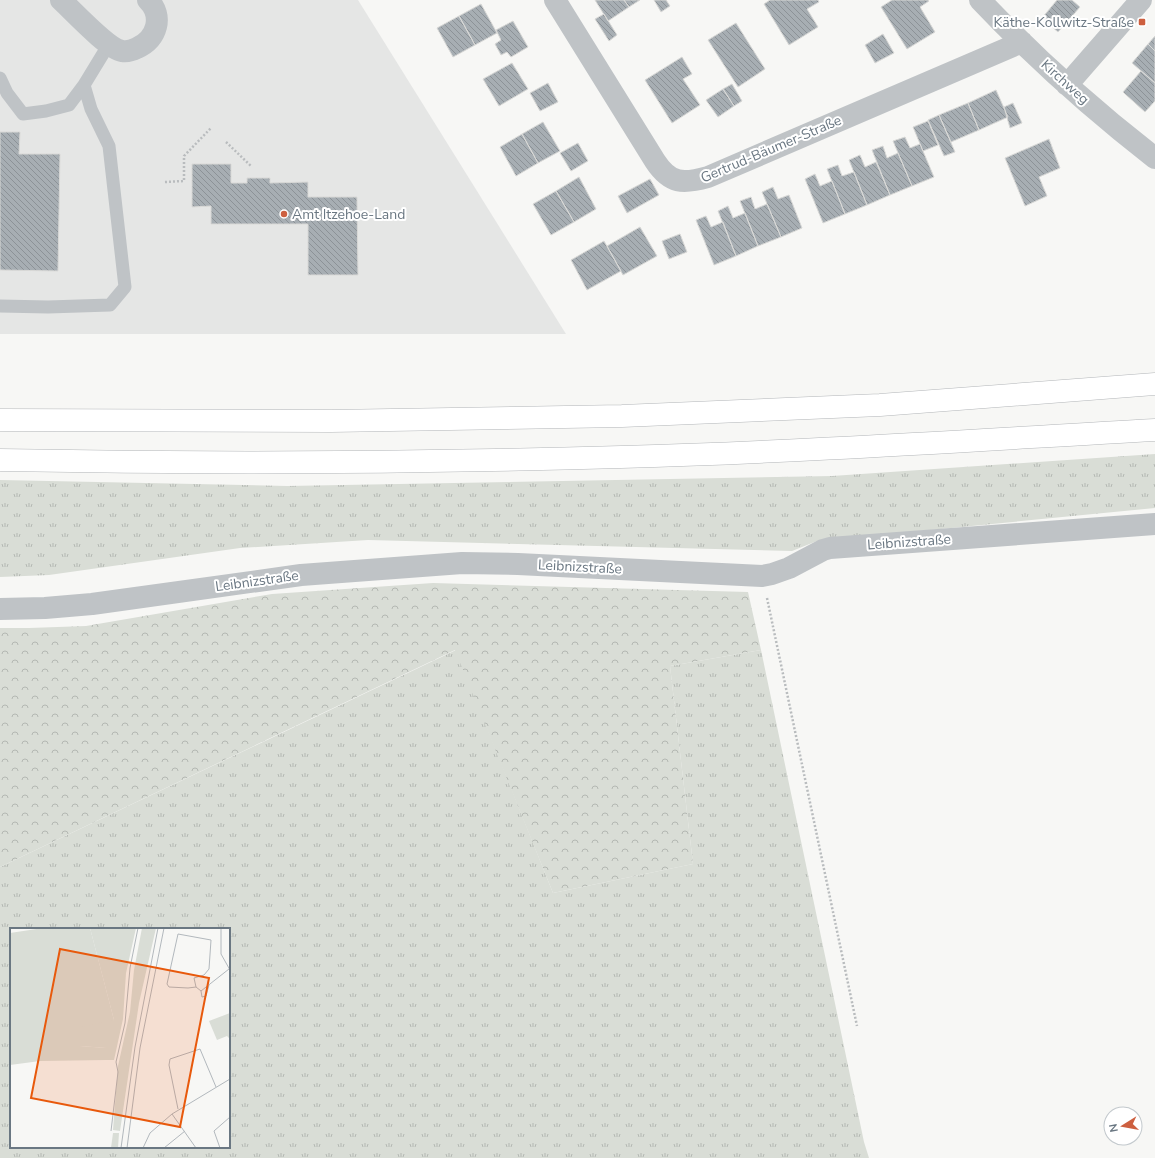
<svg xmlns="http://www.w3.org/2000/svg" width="1155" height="1158" font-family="'Nunito Sans',sans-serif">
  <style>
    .built { fill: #e5e6e5 }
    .grass { fill: url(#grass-tufts); fill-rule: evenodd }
    .forest { fill: url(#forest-crowns) }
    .building { fill: url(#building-back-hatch); stroke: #d9d9d7 }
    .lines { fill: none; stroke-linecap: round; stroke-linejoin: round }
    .motorway-casing { stroke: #b3b6b9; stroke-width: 23 }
    .path { stroke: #b9bcbe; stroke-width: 2.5; stroke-dasharray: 2 2; stroke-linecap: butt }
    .service { stroke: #bfc3c6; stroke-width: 13 }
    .minor { stroke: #bfc3c6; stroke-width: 22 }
    .motorway { stroke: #fff; stroke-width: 22 }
    .poi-dot { fill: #cd5f3f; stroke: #fff; stroke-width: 1.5 }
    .labels { text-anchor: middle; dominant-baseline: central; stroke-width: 4; stroke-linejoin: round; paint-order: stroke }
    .poi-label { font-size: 14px; fill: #6a7782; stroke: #fff; text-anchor: end }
    .street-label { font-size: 14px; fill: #6a7782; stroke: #fff }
    .inset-road { fill: none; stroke: #b2b8bd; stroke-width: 1 }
    .view { fill: #e8590c; fill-opacity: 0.15; stroke: #e8590c; stroke-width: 2 }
    .inset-edge { fill: none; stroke: #6a7782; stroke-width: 2 }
  </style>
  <defs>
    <pattern id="grass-tufts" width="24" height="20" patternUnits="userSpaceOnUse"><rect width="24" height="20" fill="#d9ddd6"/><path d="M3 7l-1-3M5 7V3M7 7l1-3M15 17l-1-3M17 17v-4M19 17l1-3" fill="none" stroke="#b4b8b3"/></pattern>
    <pattern id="forest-crowns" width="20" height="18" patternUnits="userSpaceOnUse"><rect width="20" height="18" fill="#d9ddd6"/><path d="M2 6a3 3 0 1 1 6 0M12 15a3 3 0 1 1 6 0" fill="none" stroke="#b4b8b3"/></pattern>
    <pattern id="building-back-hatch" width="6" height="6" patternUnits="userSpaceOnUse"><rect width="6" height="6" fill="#a7aeb3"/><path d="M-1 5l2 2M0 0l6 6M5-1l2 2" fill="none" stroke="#8c9297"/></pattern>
  </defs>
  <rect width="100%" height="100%" fill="#f7f7f5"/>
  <path class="built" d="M0,0H358L566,334H0Z"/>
  <path class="grass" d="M1155,454V508L817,541L792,551L368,540L240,548L49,575L0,577V480L287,486L832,476Z
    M456,650L553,893L693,864L670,666L761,650L864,1142L869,1158H0V867ZM11,929H229V1147H11Z"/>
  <path class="forest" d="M433,583L748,592L761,650L670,666L693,864L553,893L455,650L0,867V628H29L86,626L272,594Z"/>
  <path class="building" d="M595,0H624L629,7L608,21Z
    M624,0H640L629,7Z
    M654,0H666L670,6L661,12Z
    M770,0H818L819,2L807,9L818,27L789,45L764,4Z
    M892,0H928L929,1L920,7L935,32L907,49L881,7Z
    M1057,0H1072L1080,7L1058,32L1042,18Z
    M481,4L497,33L475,45L459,16Z
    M604,14L617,35L609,41L595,19Z
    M459,16L475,45L453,57L437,28Z
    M513,21L528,47L511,57L507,52L501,55L495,44L501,40L496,30Z
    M736,23L765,69L738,87L708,40Z
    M883,34L894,53L875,63L865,45Z
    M1155,36V51L1148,44Z
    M1148,44L1155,51V83L1132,63Z
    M682,57L692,74L683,79L700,105L672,123L645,80Z
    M512,63L528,89L499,106L483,79Z
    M1141,71L1155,83V101L1145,112L1123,92Z
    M548,83L558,102L540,111L530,93Z
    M732,84L742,101L734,106L723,89Z
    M723,89L734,106L718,117L706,100Z
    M996,90L1008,117L979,130L968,103Z
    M968,103L979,130L951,142L939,115Z
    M1013,103L1022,123L1010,128L1004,107Z
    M939,115L955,152L944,156L928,120Z
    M928,121L938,145L923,151L913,127Z
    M543,122L560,151L538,163L522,134Z
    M0,132H20L19,154H60L58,271L0,270Z
    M522,134L538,163L516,176L500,147Z
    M905,137L910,148L920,144L934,177L912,186L893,141Z
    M1049,139L1060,168L1039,177L1047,196L1025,206L1005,158Z
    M578,143L588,161L571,171L560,153Z
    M883,146L887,158L898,153L912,186L890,195L872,150Z
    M860,155L865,167L876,162L890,195L867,205L849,160Z
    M192,164H231V183H247V178H270V183L308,182V197H357L358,275H308V224H211V206L192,207Z
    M838,165L842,176L854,172L867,205L845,214L827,169Z
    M815,174L820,186L832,181L845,214L823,223L805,179Z
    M579,177L596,209L574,222L556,191Z
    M650,179L659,195L627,213L618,196Z
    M773,187L778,199L789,195L802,228L781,237L762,192Z
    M556,191L574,222L551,235L533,204Z
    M751,197L755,209L767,204L781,237L758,246L740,201Z
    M728,206L733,218L745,213L758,246L736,256L718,211Z
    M706,216L711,227L723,222L736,256L714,265L696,220Z
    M640,227L657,256L623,275L607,246Z
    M680,234L687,252L669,259L662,241Z
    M604,241L621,271L587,290L571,260Z"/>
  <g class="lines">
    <defs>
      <path id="motorway" d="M0,420L331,421L622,416L880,405L1155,384
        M0,460C207,464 414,463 621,457C799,452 977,440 1155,430"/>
    </defs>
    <use href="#motorway" class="motorway-casing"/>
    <path class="path" d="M226,142L251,166
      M165,182L184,181V156L211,128
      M767,598L857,1026"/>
    <path class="service" d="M0,78L7,93L23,114L46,111L69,105L84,85L109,44
      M0,306L48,307L110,305L125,287L109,146L91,109L84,85"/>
    <path class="minor" d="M61,0C73,11 108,49 122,51C127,52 133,50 137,48C157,39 164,16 148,0
      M555,0L655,161C670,184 683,184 708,177L1022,42
      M980,0C1034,57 1093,110 1155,158
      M1067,85L1141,0
      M0,609L45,608L92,604L301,575L462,563L518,564L762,576L772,574L789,568L823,550L830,548L1155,524"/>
    <use href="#motorway" class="motorway"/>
  </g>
  <g class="poi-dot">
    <rect x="1138" y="18" width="8" height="8" rx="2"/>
    <circle cx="284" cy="214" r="4"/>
  </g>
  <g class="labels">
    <g class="poi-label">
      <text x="1134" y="22">Käthe-Kollwitz-Straße</text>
      <text x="292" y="214" text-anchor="start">Amt Itzehoe-Land</text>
    </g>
    <g class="street-label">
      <text transform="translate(1065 82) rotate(42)">Kirchweg</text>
      <text transform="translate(771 149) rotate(-23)">Gertrud-Bäumer-Straße</text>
      <text transform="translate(909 542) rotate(-4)">Leibnizstraße</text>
      <text transform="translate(580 567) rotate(3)">Leibnizstraße</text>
      <text transform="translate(257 581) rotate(-8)">Leibnizstraße</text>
    </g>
  </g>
  <g transform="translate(10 928)">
    <rect width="220" height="220" fill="#f7f7f5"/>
    <path d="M33,0H80L104,92L70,118L96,120V132L30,133L0,137V5ZM132,0H146L129,75L110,203L103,202L108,138L120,84L124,42ZM220,85V111L217,108L207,112L199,93ZM103,205H109L108,220H101Z" fill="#d9ddd6"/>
    <path d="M80,0H126L116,45L113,91L104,132H96V120L70,118V99L104,92Z" fill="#d9ddd6"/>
    <path class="inset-road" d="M211,0V26L220,42M199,57L196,68L192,69L191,63L219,41M186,59L184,50L194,47L199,41L201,12L168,6L157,56L159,59L178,60L186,59L191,63M168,181L159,137L160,131L190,121L206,159M162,186L186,220M101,203L108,144L106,134L115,95L120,40L128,0M111,220L125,119L148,0M117,220L130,120L154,0M133,220L140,205L162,186L220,151M154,220L175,203M210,220L204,203L220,189"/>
    <path class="view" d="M50,21L199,50L170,199L21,170Z"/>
    <rect width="220" height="220" class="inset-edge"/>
  </g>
  <g transform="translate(1123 1126) rotate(259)"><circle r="19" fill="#ffffff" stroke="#c3c9cd"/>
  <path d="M0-3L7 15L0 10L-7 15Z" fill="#cd5f3f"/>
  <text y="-6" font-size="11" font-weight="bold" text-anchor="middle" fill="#6a7782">N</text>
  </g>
</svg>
